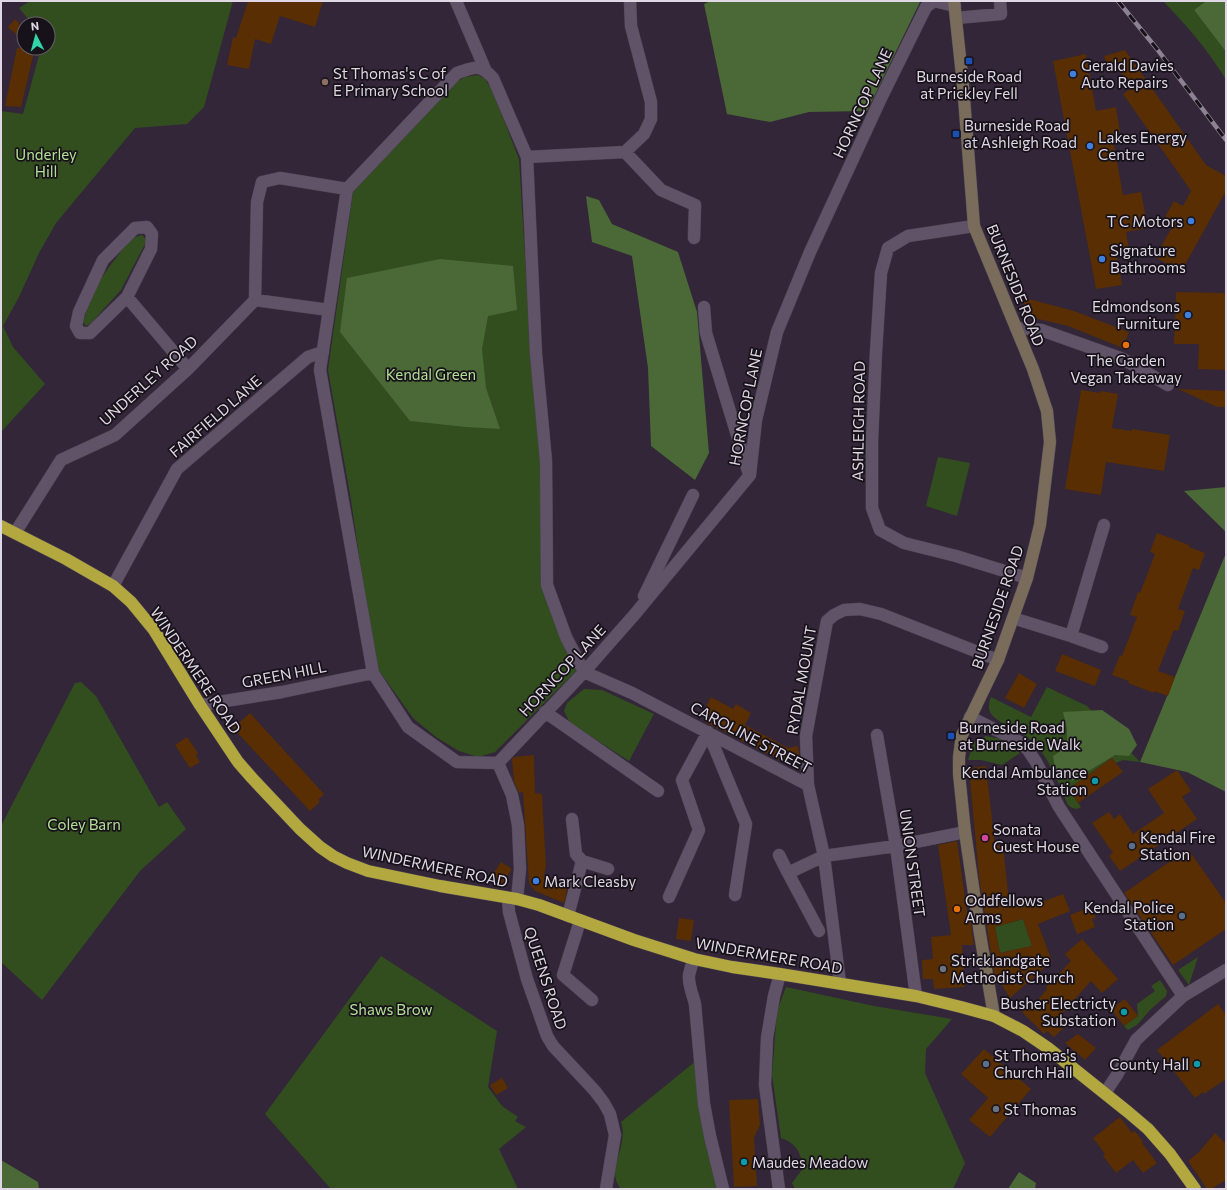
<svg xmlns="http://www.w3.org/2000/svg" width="1227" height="1190" font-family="Commissioner,sans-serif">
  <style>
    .green { fill: #324e1f }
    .forest { fill: #4b6837 }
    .building { fill: #582e02; fill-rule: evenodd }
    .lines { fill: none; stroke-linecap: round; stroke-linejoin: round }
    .street-casing { stroke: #4c4252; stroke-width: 13 }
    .secondary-casing { stroke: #4c4252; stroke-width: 13 }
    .highway-casing { stroke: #4c4252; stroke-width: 13 }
    .street { stroke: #605367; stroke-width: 12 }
    .secondary { stroke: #796c5b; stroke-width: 12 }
    .highway { stroke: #b2a83f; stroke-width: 12 }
    .rail-casing { stroke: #8c8291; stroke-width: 4.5 }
    .rail { stroke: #171119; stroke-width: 3; stroke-dasharray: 9; stroke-linecap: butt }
    .transit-dot { fill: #1a4fb4; stroke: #171119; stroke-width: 1.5 }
    .shop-dot { fill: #3f7fe0; stroke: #171119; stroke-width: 1.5 }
    .education-dot { fill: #8d6e63; stroke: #171119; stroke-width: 1.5 }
    .food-dot { fill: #e8710a; stroke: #171119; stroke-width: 1.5 }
    .culture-dot { fill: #0f9aa8; stroke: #171119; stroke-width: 1.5 }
    .hotel-dot { fill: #d1479c; stroke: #171119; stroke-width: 1.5 }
    .service-dot { fill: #5c6f8a; stroke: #171119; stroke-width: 1.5 }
    .worship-dot { fill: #6b7280; stroke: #171119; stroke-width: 1.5 }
    .labels { text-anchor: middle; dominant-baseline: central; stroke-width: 3.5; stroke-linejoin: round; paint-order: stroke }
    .poi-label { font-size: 15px; fill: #dfd7e3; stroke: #171119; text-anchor: start }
    .street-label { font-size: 15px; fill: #dfd7e3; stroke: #171119 }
    .park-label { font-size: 15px; fill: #b2e095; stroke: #171119 }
  </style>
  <rect width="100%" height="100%" fill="#322638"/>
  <path class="green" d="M30,1H233L204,107L187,124L135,128L56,223L39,253L19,297L3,326L13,347L45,384L1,432V111L23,114L41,48H48V24H32L19,8Z
    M1163,1H1206L1194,10L1226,52V80C1209,51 1187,26 1163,1Z
    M478,75L485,79L493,92L519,159L531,356L541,447L544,587L576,671L495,752L478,757L459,751L436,737L413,718L375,665L351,500L328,370L353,192L361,179L456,82L465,77Z
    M142,235L145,238V244L121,290L91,323L86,326L83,322L93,290L112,263L130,240L138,236Z
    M938,457L970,463L957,516L926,506Z
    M81,682L96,696L159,807L167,802L186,829L140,871L42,1000L1,962V826L75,683Z
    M1047,687L1087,706L1140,762L1123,760L1116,763L1112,758L1068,789L1081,807L1077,809L1072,808L1068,805C1058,783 1049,756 1031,740C1022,732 993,721 990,712C988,708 989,702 991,697L1031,717Z
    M584,689L602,690L654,714L629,761L570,723L564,711L567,703Z
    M986,736L1001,739L1020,753L1002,765L981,760H968L974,742Z
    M1023,919L1032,946L1000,953L995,927Z
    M381,956L497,1031L488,1087L502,1106L518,1117L515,1121L526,1127L499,1149L518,1189H331L265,1114Z
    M1198,957L1189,985L1178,970Z
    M1160,980L1167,991L1166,996L1150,1010L1137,1025L1128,1030L1124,1026L1138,1016L1137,1004L1155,991L1151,986Z
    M786,987L874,1006L952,1019L926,1049L925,1073L965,1163L953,1189H795L792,1183L804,1167C800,1152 796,1143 781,1138L772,1075L777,1011Z
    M697,1060L720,1189H620C619,1186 617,1183 616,1180C611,1163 628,1143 621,1122Z"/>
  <path class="forest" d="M711,1H919L920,2L867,111L809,112L770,122L727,114L704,4Z
    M1206,1H1226V52L1194,10Z
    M586,196L599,200L612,224L678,252L697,312L709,453L695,480L651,446L648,368L632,256L592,242Z
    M440,259L513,266L517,310L488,316L482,349L486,388L500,429L466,427L410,421L340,332L347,278Z
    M1226,487V532L1184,491Z
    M1226,553V792L1187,772L1140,762Z
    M1102,710L1129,729L1137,745L1129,756L1115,755L1072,781L1056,773L1053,756L1067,747V729L1063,712Z
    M1,1160L38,1182L39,1189H1Z
    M1019,1172L1036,1183L1035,1189H1008Z"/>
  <path class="building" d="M248,1H323L315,27L280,16L271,44L255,39L249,69L227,65L233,37L236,38Z
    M15,19L24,28V42L8,27Z
    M17,48H35L21,107L5,106Z
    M1125,50L1206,165L1226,176V191L1181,272L1155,257L1175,222L1165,217L1174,201L1183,206L1191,191L1123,94L1132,88L1120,71L1110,73L1104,56Z
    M1086,54L1096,111L1116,107L1120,132L1112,134L1123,195L1141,192L1148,228L1126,232L1129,249L1116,251L1122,285L1096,289L1053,61Z
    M1176,292L1226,293V370L1198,369L1199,344H1174Z
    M1025,298L1074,311L1129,332L1123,348L1068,326L1021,315Z
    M1178,389L1226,391V407H1217Z
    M1081,390L1100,393L1101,391L1118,394L1112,428L1132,431V429L1170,435L1164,471L1106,462L1101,495L1065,489Z
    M1157,533L1189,545V547L1205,553L1199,570L1193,568L1178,609L1185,611L1178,631L1174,630L1158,671L1175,677L1168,696L1154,691V693L1128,683L1129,681L1112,675L1120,655L1122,656L1137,617L1130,615L1138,592L1140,593L1155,554L1150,552Z
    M1062,654L1101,670L1095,686L1055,671Z
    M1019,673L1037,684L1024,708L1005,698Z
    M711,697L733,709L736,704L751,713L745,725L788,748L798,746L800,761L786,763L705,722L709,715L703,712Z
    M250,713L324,794L318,800L320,802L310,811L233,728Z
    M187,737L198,753L196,755L200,762L190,768L175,745Z
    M534,755L535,793L542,794L546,866L544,875L568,886L564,903L535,891L529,883L523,792L519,793L514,782L512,759L514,757Z
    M1112,758L1123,772L1078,803L1068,789Z
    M986,766L995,846L1003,845L1009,902L1028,896L1031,906L1063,894L1070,911L1038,924L1052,961L1010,998L994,973L979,877L969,768ZM1023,919L1032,946L1000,953L995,927Z
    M1177,770L1191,791L1182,797L1197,819L1120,871L1109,856L1113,853L1092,823L1109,812L1114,819L1120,814L1133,834L1164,813L1148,789Z
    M957,841L968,918H970L974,945H962L965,987L934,989L933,979H923L922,960L933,959L931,937L951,935L938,845Z
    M1188,849L1226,903V929L1173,965L1124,893Z
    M501,862L512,869L502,884L491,877Z
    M1091,907L1096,918L1092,919L1095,927L1077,934L1070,915Z
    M679,918L694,920L691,941L676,939Z
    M1082,939L1118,979L1102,993L1091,981L1059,1017L1068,1024L1054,1037L1047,1031L1044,1034L1022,1012L1030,1004L1033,1006L1047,989L1046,987L1071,961L1065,954Z
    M1125,999L1138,1016L1124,1026L1111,1009Z
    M1218,1004L1226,1015V1079L1204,1094L1203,1092L1195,1098L1157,1050Z
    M1078,1034L1096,1048L1085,1060L1065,1043Z
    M984,1049L1031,1089L990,1137L969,1120L988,1098L961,1074Z
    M502,1078L508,1088L496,1095L490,1085Z
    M758,1099L760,1125L754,1138L757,1186L734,1187L729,1100Z
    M1120,1117L1132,1133L1135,1131L1143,1142L1142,1143L1157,1163L1143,1173L1133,1160L1116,1173L1103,1156L1105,1154L1093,1138Z
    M1215,1133L1226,1144V1180L1211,1189H1207L1188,1161L1199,1152Z"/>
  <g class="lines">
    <defs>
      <path id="street" d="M456,1L485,69
        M934,1L955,6
        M956,18L1001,14L1000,1
        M625,152L661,190L695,205L694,238
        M527,157L625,152L644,134L651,119V102L631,26L630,1
        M974,226L908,236L888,248L881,273L876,352L872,441V508L880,530L904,543L956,556L1027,578
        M127,297L90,333H80L76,326L79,312L103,260L135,228L147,227L152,234L151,249L127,297L188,369
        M255,300L257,202L262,182L280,178L347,189
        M704,307L706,333L748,471
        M1016,328L1041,330L1123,359L1168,385
        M15,533L61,460L115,435L188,369L255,300L329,310
        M113,586L177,469L308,357L323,352
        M644,596L693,495
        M1013,618L1071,636L1102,647
        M1071,636L1104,525
        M200,705L282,692L373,673
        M545,712L658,791
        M970,717L1020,742L1028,750L1036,762L1059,807L1183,996
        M708,732L746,824L735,895
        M877,735L896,846L916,996
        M498,763L457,762L408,727L373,673L320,370L347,189L457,73C475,67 479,63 493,78L527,157L536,354L546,461L547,585L566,637L584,672L632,693L808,785L824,856L840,983
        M498,763L584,672L635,614L750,475L756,420L777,332L810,252L882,96L926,7L934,1
        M498,763L512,795L518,825L520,869L517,899
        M808,785L806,736L827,621L834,615L844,610L860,609L881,614L998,660
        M779,855L788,873
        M582,861L608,869
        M669,897L699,830L682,780L708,732
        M508,898L509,912L527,979L547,1036L553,1046L595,1091L604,1103L610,1114L615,1135L606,1189
        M568,916L582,861L576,854L572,819
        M580,921L563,975L592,1000
        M819,931L788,873L824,856L896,846L965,832
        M694,959C692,964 690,970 689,975C688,985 693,995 695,1004L704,1104L710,1136L723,1189
        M1105,1093L1117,1075L1136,1040L1183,996L1226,970
        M779,1189L765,1085L767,1038L774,996L780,974"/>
      <path id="secondary" d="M954,1L963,85L974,226L1033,369L1047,411L1050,442L1040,525L1027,578L998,660L962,735L959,757V774L965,832L980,934L994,1016"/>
      <path id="highway" d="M1,526L66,559L113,586L131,602L154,630L200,705L238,762L252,778L300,829L320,847L333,856L347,863L368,871L440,886L517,899L539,905L634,940L694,959L732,967L780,974L916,996L961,1007L994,1016L1023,1031L1048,1048L1128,1112L1148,1129L1170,1154L1195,1189"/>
    </defs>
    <use href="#street" class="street-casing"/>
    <use href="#secondary" class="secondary-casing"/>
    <use href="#highway" class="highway-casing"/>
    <use href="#street" class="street"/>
    <use href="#secondary" class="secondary"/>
    <use href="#highway" class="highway"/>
    <defs>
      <path id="rail" d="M1118,1L1157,49L1226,140"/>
    </defs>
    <use href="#rail" class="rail-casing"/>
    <use href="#rail" class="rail"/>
  </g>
  <g class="transit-dot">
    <rect x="965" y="57" width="8" height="8" rx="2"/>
    <rect x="952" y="130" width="8" height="8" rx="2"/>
    <rect x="947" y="732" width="8" height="8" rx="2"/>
  </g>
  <g class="shop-dot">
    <circle cx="1073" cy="74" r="4"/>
    <circle cx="1090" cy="146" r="4"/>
    <circle cx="1191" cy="221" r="4"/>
    <circle cx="1102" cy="259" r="4"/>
    <circle cx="1188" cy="315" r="4"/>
    <circle cx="536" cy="881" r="4"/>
  </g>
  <circle class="education-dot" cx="325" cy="82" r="4"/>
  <g class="food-dot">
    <circle cx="1126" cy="345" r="4"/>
    <circle cx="957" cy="909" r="4"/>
  </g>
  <g class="culture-dot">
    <circle cx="1095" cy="781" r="4"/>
    <circle cx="1124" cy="1012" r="4"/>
    <circle cx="1197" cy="1064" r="4"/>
    <circle cx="744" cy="1162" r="4"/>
  </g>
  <circle class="hotel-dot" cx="985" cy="838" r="4"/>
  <g class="service-dot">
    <circle cx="1132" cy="846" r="4"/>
    <circle cx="1182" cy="916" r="4"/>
    <circle cx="986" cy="1064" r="4"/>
  </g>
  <g class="worship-dot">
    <circle cx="943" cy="969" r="4"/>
    <circle cx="996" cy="1109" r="4"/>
  </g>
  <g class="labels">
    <g class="poi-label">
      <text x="1081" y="65">Gerald Davies<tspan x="1081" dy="17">Auto Repairs</tspan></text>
      <text x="333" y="73">St Thomas's C of<tspan x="333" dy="17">E Primary School</tspan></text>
      <text x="969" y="76" text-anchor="middle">Burneside Road<tspan x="969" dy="17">at Prickley Fell</tspan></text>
      <text x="964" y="125">Burneside Road<tspan x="964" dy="17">at Ashleigh Road</tspan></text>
      <text x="1098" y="137">Lakes Energy<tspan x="1098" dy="17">Centre</tspan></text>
      <text x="1183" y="221" text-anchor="end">T C Motors</text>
      <text x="1110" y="250">Signature<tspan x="1110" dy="17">Bathrooms</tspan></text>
      <text x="1180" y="306" text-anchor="end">Edmondsons<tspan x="1180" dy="17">Furniture</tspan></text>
      <text x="1126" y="360" text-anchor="middle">The Garden<tspan x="1126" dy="17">Vegan Takeaway</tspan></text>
      <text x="959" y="727">Burneside Road<tspan x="959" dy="17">at Burneside Walk</tspan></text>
      <text x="1087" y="772" text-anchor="end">Kendal Ambulance<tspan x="1087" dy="17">Station</tspan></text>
      <text x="993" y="829">Sonata<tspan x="993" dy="17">Guest House</tspan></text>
      <text x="1140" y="837">Kendal Fire<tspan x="1140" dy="17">Station</tspan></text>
      <text x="544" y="881">Mark Cleasby</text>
      <text x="965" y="900">Oddfellows<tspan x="965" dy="17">Arms</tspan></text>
      <text x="1174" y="907" text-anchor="end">Kendal Police<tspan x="1174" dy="17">Station</tspan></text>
      <text x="951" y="960">Stricklandgate<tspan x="951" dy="17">Methodist Church</tspan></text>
      <text x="1116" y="1003" text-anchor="end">Busher Electricty<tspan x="1116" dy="17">Substation</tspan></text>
      <text x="994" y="1055">St Thomas's<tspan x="994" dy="17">Church Hall</tspan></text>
      <text x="1189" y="1064" text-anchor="end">County Hall</text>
      <text x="1004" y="1109">St Thomas</text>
      <text x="752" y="1162">Maudes Meadow</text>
    </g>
    <g class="street-label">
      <text transform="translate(862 103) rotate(-65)">HORNCOP LANE</text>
      <text transform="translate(1016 285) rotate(68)">BURNESIDE ROAD</text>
      <text transform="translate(148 380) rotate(-42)">UNDERLEY ROAD</text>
      <text transform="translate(745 407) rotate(-79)">HORNCOP LANE</text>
      <text transform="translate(215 416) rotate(-41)">FAIRFIELD LANE</text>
      <text transform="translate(858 421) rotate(-89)">ASHLEIGH ROAD</text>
      <text transform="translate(997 607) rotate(-71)">BURNESIDE ROAD</text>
      <text transform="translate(196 670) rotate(56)">WINDERMERE ROAD</text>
      <text transform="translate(562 670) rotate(-47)">HORNCOP LANE</text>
      <text transform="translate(284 674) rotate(-11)">GREEN HILL</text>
      <text transform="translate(801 680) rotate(-80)">RYDAL MOUNT</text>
      <text transform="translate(751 737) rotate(28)">CAROLINE STREET</text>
      <text transform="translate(913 863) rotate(82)">UNION STREET</text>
      <text transform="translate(435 866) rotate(12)">WINDERMERE ROAD</text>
      <text transform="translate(769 955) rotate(10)">WINDERMERE ROAD</text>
      <text transform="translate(546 978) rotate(72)">QUEENS ROAD</text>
    </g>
    <g class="park-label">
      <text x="46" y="154">Underley<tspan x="46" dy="17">Hill</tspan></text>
      <text x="431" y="374">Kendal Green</text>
      <text x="84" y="824">Coley Barn</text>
      <text x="391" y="1009">Shaws Brow</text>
    </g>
  </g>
  <rect width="1227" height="1190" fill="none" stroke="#dfd7e3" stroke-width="4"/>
  <g transform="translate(36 36) rotate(354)"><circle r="19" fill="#171119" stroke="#67606a"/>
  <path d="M0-3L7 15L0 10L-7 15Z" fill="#32d4a9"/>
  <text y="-6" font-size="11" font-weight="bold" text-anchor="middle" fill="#dfd7e3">N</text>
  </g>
</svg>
